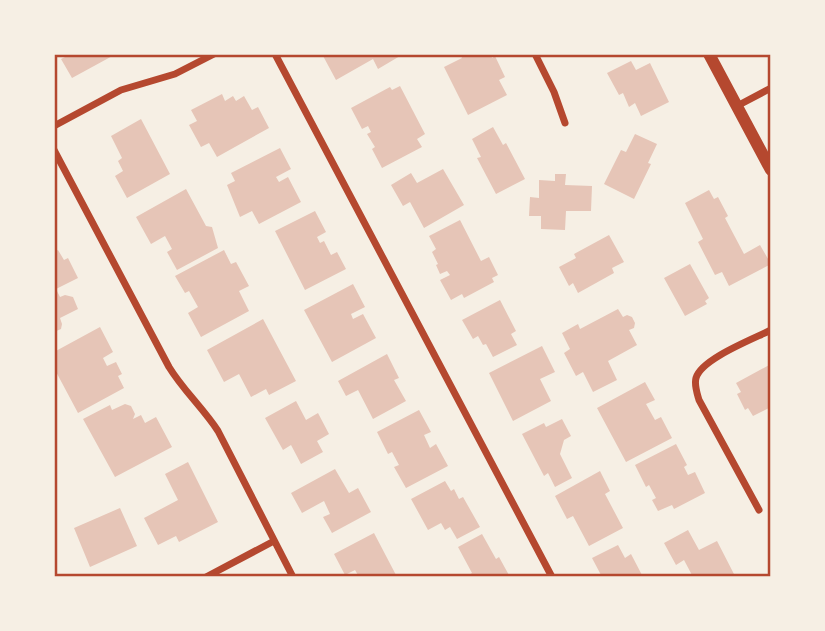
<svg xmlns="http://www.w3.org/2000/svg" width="825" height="631" font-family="'PT Sans Narrow',sans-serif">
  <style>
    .building { fill: #e6c5b7 }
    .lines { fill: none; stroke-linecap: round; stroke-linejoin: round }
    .minor { stroke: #b5482f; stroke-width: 7 }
    .tertiary { stroke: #b5482f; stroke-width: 12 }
    .neatline { fill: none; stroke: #b5482f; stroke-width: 2.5 }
  </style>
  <rect width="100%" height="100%" fill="#f6efe4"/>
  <path class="building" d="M64,54H116L72,78L61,59L65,57Z
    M322,54H399L400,56L378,69L373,59L336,80Z
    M460,54H491L492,58L495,56L505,77L499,80L507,95L468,115L444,67L462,58Z
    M631,61L636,70L650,63L669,102L641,116L635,103L629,107L623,93L619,95L607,73Z
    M400,86L425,134L417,139L422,147L382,168L372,149L375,147L367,134L371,132L368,126L362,129L351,108L390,87L392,90Z
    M222,94L225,101L233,96L236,101L244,96L252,110L258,107L269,128L217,157L209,143L201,147L189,125L197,121L191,110Z
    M141,119L170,174L127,198L115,176L123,171L118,161L122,158L111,136Z
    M493,127L503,145L506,143L525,179L496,194L477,158L481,157L472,139Z
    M635,134L657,144L648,163L651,164L634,199L604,184L621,150L626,152Z
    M280,148L291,169L276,177L279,182L288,177L301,202L259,224L252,211L240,217L227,185L235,181L231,173Z
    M443,169L464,205L424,228L410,202L403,206L391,185L411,173L417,183Z
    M555,174H566L565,185L592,186L591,211H566L565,230L541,229V216H529L530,197L539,198V180L555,181Z
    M186,189L206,226L212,227L218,248L177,270L167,252L172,249L165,236L151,244L136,217Z
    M709,190L714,199L718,197L728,216L725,218L744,254L760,245L771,264L729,286L722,272L715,275L698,242L703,239L685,203Z
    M315,211L326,232L317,237L320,243L324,241L331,255L337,252L346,269L305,290L275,231Z
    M460,220L481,261L489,257L498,275L492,278L494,282L464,298L462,294L451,300L440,280L450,275L447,271L440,274L436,265L438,264L432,252L436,249L429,236Z
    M609,235L624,262L612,268L614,273L578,293L573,283L569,286L559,267L576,258L574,254Z
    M58,250L64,260L68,258L78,278L56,289L60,297L65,295L73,297L78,309L60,318L62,324L61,329L54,332V252Z
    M224,250L231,264L236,262L249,286L239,291L249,311L201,337L188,313L198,307L189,291L185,293L175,276Z
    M690,264L709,298L705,301L707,304L685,316L664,278Z
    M353,284L365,307L351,314L353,319L363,314L376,338L332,362L304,310Z
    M500,300L516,331L511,334L517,345L493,357L486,344L483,345L478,336L473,339L462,320Z
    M618,309L623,317L627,315L632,317L635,323L634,328L629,330L637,345L608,361L617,380L593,392L583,372L576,376L564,353L570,349L562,333L578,324L580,329Z
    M263,319L296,381L269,395L266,389L251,397L239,374L224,382L207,350Z
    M100,327L113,352L103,358L107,366L116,362L122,374L118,376L124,388L78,413L54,368V352Z
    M542,346L555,372L540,379L551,401L513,421L489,373Z
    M387,354L399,378L394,380L406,401L373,419L358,390L346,396L338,381Z
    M771,364V407L753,416L748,408L745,410L737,394L741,392L736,383Z
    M645,382L655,400L646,404L655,420L661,417L672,438L626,462L597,408Z
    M296,401L306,420L318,413L329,434L317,441L323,452L301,464L291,445L283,450L265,418Z
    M125,404L131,406L135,414L133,419L141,415L145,423L156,417L172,447L115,477L83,419L110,405L112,410Z
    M419,410L431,432L424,435L430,448L436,444L448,466L406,488L394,467L399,465L392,452L388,454L377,432Z
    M562,419L571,436L564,440L560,454L572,478L555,487L548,473L544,476L522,434L544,423L546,427Z
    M676,444L687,465L684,467L688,475L695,472L705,493L674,509L672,505L658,511L652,500L656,498L649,485L646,487L635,465Z
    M188,462L218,522L179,542L176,536L158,545L144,518L178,500L165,474Z
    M335,469L349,493L358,488L371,512L332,533L323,517L330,514L324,501L302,513L291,493Z
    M600,471L610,491L605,494L623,528L589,546L573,516L567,519L555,496Z
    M445,481L451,491L454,489L459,499L463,497L480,527L457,539L450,527L445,530L441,523L428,530L411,499Z
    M120,508L137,546L90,567L74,528Z
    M688,530L699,550L717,541L735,576L693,577L684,560L676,565L664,543Z
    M374,533L396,575L359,577L355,570L345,575L334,554Z
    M482,534L496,559L499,557L510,577H466L472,573L458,547Z
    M618,545L625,558L631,554L643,577H597L601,575L592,558Z"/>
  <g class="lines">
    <path class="minor" d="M275,54L552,577
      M535,54L554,92L565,123
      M737,106L771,88
      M54,126L121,90L175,74L214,54
      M54,150L169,367C183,390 203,408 218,431L293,577
      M759,510L699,400C697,393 694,385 696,378C701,359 753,339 771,330
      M206,577L274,541"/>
    <path class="tertiary" d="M709,54L771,170"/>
  </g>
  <rect width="825" height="631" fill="none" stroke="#f6efe4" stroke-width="112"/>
  <rect x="56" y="56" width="713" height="519" class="neatline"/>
</svg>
